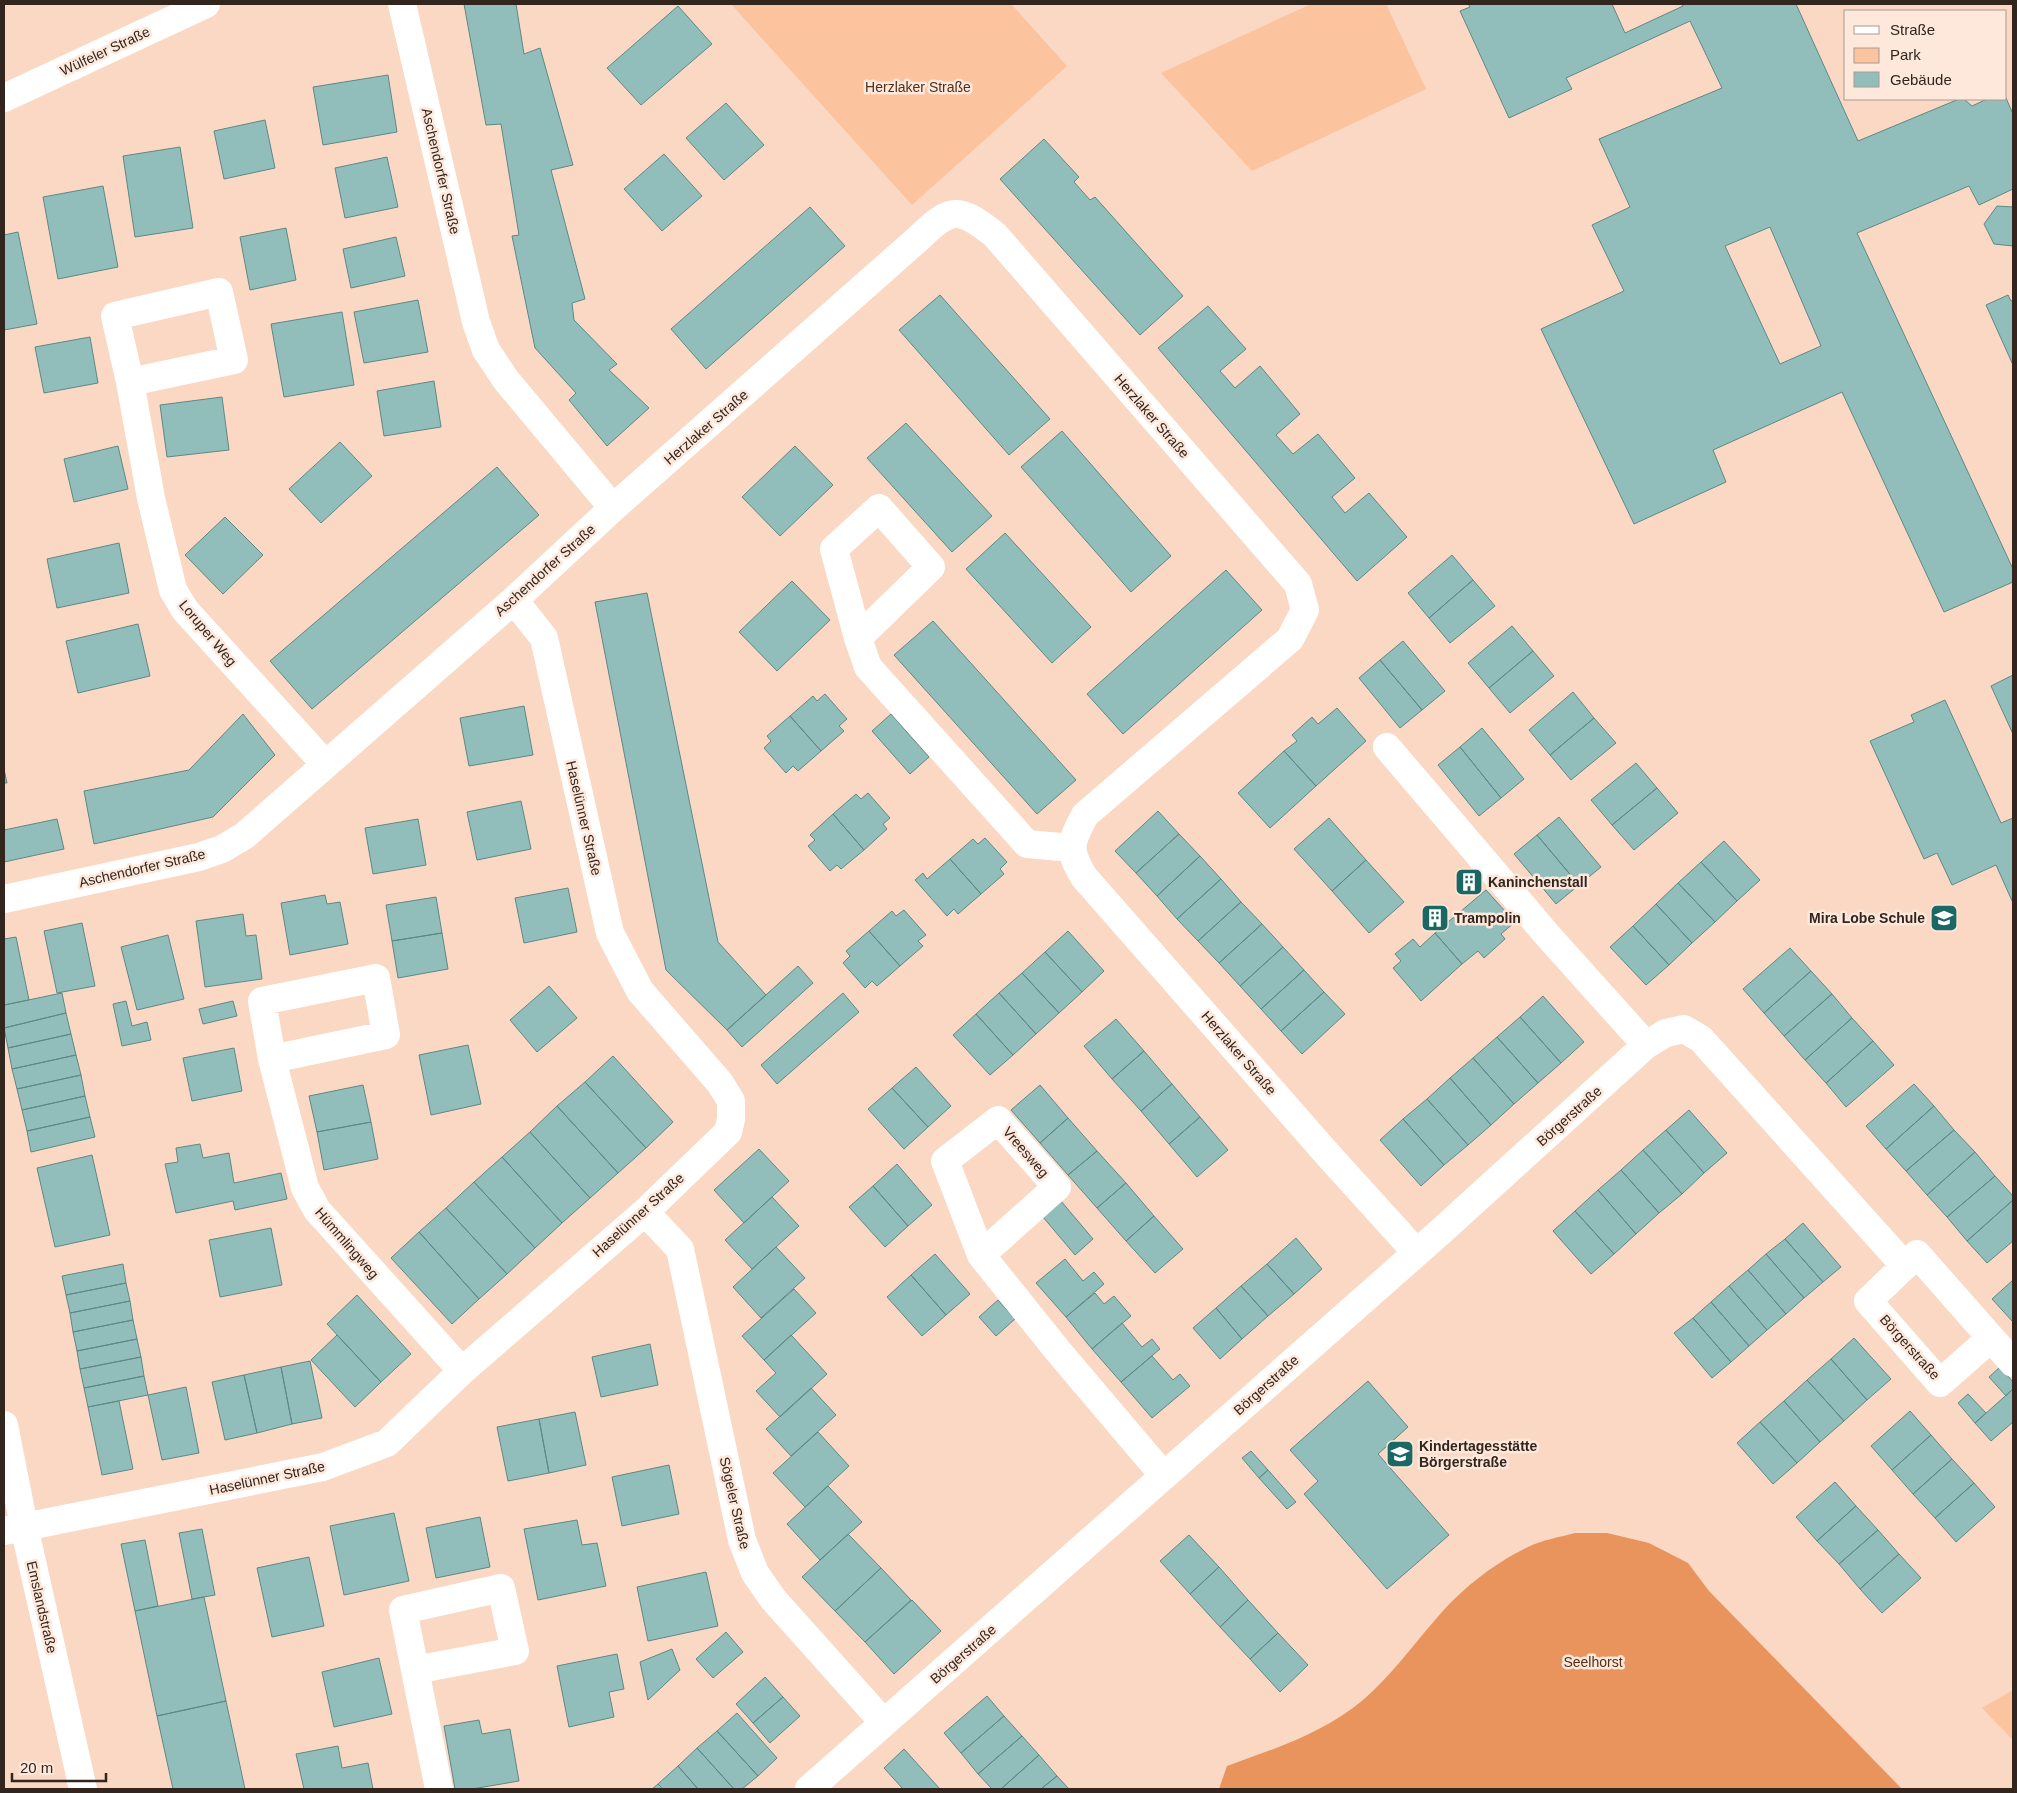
<svg xmlns="http://www.w3.org/2000/svg" width="2017" height="1793" font-family="Helvetica,sans-serif">
  <style>
    .green { fill: #fcc39f }
    .forest { fill: #e8945c }
    .building { fill: #91bebb; stroke: #5d8886; fill-rule: evenodd }
    .lines { fill: none; stroke-linecap: round; stroke-linejoin: round }
    .minor { stroke: #fff; stroke-width: 28 }
    .tertiary { stroke: #fff; stroke-width: 28 }
    .secondary { stroke: #fff; stroke-width: 28 }
    .labels { text-anchor: middle; dominant-baseline: central; stroke-width: 5; stroke-linejoin: round; paint-order: stroke }
    .street-label { font-size: 14px; fill: #32251d; stroke: #fde8db }
    .park-label { font-size: 14px; fill: #522f18; stroke: #fde8db }
    .poi-label { font-size: 14px; font-weight: bold; fill: #32251d; stroke: #fde8db; text-anchor: start }
  </style>
  <rect width="100%" height="100%" fill="#fad8c3"/>
  <path class="green" d="M731,4H1011L1067,66L912,205Z
    M1311,4H1386L1426,89L1252,171L1161,73Z
    M2013,1690V1740L1982,1708Z"/>
  <path class="forest" d="M1575,1533H1607L1649,1543L1688,1563L1709,1591L1902,1789H1219L1227,1766C1274,1749 1324,1733 1363,1700C1391,1676 1412,1646 1436,1619C1460,1590 1494,1563 1528,1547C1542,1540 1560,1537 1575,1533Z"/>
  <path class="building" d="M464,4H516L524,54L540,48L573,165L551,170L585,299L572,303L574,320L617,364L609,370L649,408L607,446L569,400L576,393L535,348L512,236L519,235L501,124L486,125Z
    M1468,4H1612L1625,33L1683,6L1682,4H1796L1858,141L1959,99H1964L1972,106L1987,99L2006,98L2013,114V189L1979,205L1969,186L1857,233L2013,569V582L1944,612L1842,392L1713,450L1726,482L1634,524L1541,329L1624,291L1592,225L1630,207L1599,139L1722,88L1690,21L1566,78L1572,89L1509,118L1460,11L1470,7ZM1770,227L1821,346L1780,364L1725,246Z
    M678,6L712,44L641,105L607,68Z
    M388,75L397,132L323,145L313,87Z
    M726,103L764,145L724,180L686,138Z
    M265,120L275,168L224,179L214,131Z
    M1044,139L1079,177L1074,182L1090,200L1095,197L1183,296L1140,335L1000,179Z
    M180,147L193,228L135,237L123,156Z
    M664,154L702,196L662,231L624,189Z
    M387,157L398,207L345,218L335,168Z
    M103,186L118,267L58,279L43,197Z
    M1997,206L2013,207V246L1994,244L1984,224Z
    M810,207L845,246L706,369L671,329Z
    M286,228L296,280L250,290L240,237Z
    M18,232L37,324L4,330V235Z
    M396,237L405,276L351,288L343,249Z
    M940,295L1050,419L1009,455L899,330Z
    M2008,295L2011,301L2013,300V365L1986,305Z
    M418,300L428,352L364,363L354,312Z
    M1208,306L1246,349L1220,371L1235,388L1260,366L1300,414L1276,435L1293,454L1318,434L1355,478L1332,497L1345,513L1369,493L1407,537L1357,581L1158,348Z
    M342,312L354,385L284,397L271,324Z
    M90,337L98,383L44,393L35,347Z
    M434,381L441,427L384,436L377,391Z
    M222,397L229,450L167,457L160,405Z
    M906,423L992,516L952,552L867,458Z
    M1062,431L1171,556L1131,592L1021,467Z
    M340,442L372,476L321,523L289,489Z
    M118,446L128,489L74,502L64,459Z
    M795,446L833,485L780,536L742,497Z
    M497,467L539,515L312,709L270,661Z
    M225,517L263,555L223,594L185,555Z
    M1005,533L1091,627L1052,663L966,569Z
    M119,543L129,593L57,608L47,559Z
    M1452,555L1473,580L1429,618L1408,593Z
    M1226,570L1262,610L1123,734L1087,694Z
    M1473,580L1495,606L1450,643L1429,618Z
    M792,581L830,620L777,671L739,632Z
    M647,593L718,942L766,995L727,1030L666,970L595,602Z
    M933,621L1076,780L1037,814L894,655Z
    M138,624L150,676L78,693L66,641Z
    M1512,626L1533,651L1489,688L1468,663Z
    M1403,641L1445,691L1422,710L1380,660Z
    M1533,651L1554,676L1510,713L1489,688Z
    M1380,660L1422,710L1400,728L1359,678Z
    M2013,675V734L1991,686Z
    M1573,692L1594,718L1550,755L1529,730Z
    M825,694L847,719L839,726L844,731L821,751L790,716L813,696L817,701Z
    M1945,700L2001,823L2013,818V903L1996,865L1952,885L1937,853L1924,859L1870,741L1914,722L1911,715Z
    M524,706L533,755L469,766L460,718Z
    M1337,708L1366,741L1316,786L1284,751L1297,741L1292,735L1312,717L1318,724Z
    M243,714L275,755L213,817L94,844L84,791L189,770Z
    M891,714L929,757L910,774L872,731Z
    M790,716L821,751L798,771L793,766L786,773L764,748L771,741L767,736Z
    M1594,718L1616,743L1571,780L1550,755Z
    M1482,728L1524,779L1501,798L1460,747Z
    M1460,747L1501,798L1479,816L1438,765Z
    M1284,751L1316,786L1270,828L1238,793Z
    M1636,763L1657,788L1612,825L1591,800Z
    M4,769L7,783H4Z
    M1657,788L1678,813L1634,850L1612,825Z
    M868,793L890,818L883,824L887,829L864,850L833,814L856,794L861,799Z
    M521,801L531,849L477,860L467,812Z
    M1158,811L1179,834L1136,873L1115,851Z
    M833,814L864,850L841,869L837,865L830,871L808,846L815,840L810,835Z
    M1559,817L1601,867L1579,885L1537,835Z
    M1329,818L1366,860L1332,891L1294,849Z
    M57,819L64,849L4,862V830Z
    M418,819L426,865L373,874L365,828Z
    M1179,834L1200,856L1157,896L1136,873Z
    M1537,835L1579,885L1556,904L1514,854Z
    M985,838L1007,862L1000,869L1004,874L981,894L950,859L973,839L978,844Z
    M1724,841L1760,880L1737,901L1701,862Z
    M1200,856L1221,879L1177,919L1157,896Z
    M950,859L981,894L958,914L954,909L947,916L915,880L923,873L927,879Z
    M1366,860L1404,902L1369,933L1332,891Z
    M1701,862L1737,901L1715,922L1678,883Z
    M1472,875L1477,881L1467,890L1462,883Z
    M1221,879L1241,902L1198,941L1177,919Z
    M1678,883L1715,922L1692,943L1656,904Z
    M568,888L577,932L524,943L515,898Z
    M1486,890L1515,922L1501,934L1505,939L1484,958L1478,951L1462,964L1435,933Z
    M325,895L327,904L340,902L348,944L290,955L281,903Z
    M436,897L442,933L392,941L386,905Z
    M1241,902L1262,924L1219,963L1198,941Z
    M1656,904L1692,943L1669,965L1633,926Z
    M904,910L926,935L918,941L923,946L900,966L869,931L892,911L896,916Z
    M1429 918a6 6 0 1 1 12 0a6 6 0 1 1-12 0Z
    M243,914L246,936L256,935L262,979L205,987L196,921Z
    M82,923L95,986L57,993L44,931Z
    M1262,924L1283,947L1240,986L1219,963Z
    M1633,926L1669,965L1646,985L1610,947Z
    M869,931L900,966L877,986L872,981L865,988L843,963L850,956L846,951Z
    M1068,931L1104,971L1082,992L1045,952Z
    M442,933L448,969L398,978L392,941Z
    M1435,933L1462,964L1421,1001L1393,968L1401,961L1395,954L1413,939L1420,947Z
    M168,935L184,999L137,1010L121,947Z
    M16,937L29,1000L4,1005V939Z
    M1283,947L1304,970L1261,1009L1240,986Z
    M1790,948L1811,971L1764,1013L1743,989Z
    M1045,952L1082,992L1059,1013L1022,973Z
    M798,966L813,983L742,1047L727,1030Z
    M1304,970L1324,992L1281,1031L1261,1009Z
    M1811,971L1832,994L1784,1036L1764,1013Z
    M1022,973L1059,1013L1036,1034L999,993Z
    M549,986L577,1018L537,1052L510,1020Z
    M1324,992L1345,1014L1302,1054L1281,1031Z
    M62,993L66,1013L4,1028V1005Z
    M843,993L859,1012L777,1084L761,1065Z
    M999,993L1036,1034L1013,1055L976,1014Z
    M1832,994L1852,1018L1805,1060L1784,1036Z
    M1543,996L1584,1042L1561,1063L1520,1017Z
    M126,1001L132,1026L147,1022L151,1040L122,1046L113,1004Z
    M233,1001L237,1016L203,1024L199,1009Z
    M66,1013L71,1034L8,1048L4,1028Z
    M976,1014L1013,1055L990,1075L953,1035Z
    M1520,1017L1561,1063L1538,1083L1497,1037Z
    M1852,1018L1873,1041L1826,1083L1805,1060Z
    M1116,1019L1144,1051L1112,1079L1084,1046Z
    M71,1034L76,1055L12,1069L8,1048Z
    M1497,1037L1538,1083L1514,1104L1473,1058Z
    M1873,1041L1894,1065L1846,1107L1826,1083Z
    M468,1045L481,1104L431,1115L419,1055Z
    M234,1048L242,1091L192,1101L183,1058Z
    M1144,1051L1172,1084L1141,1111L1112,1079Z
    M76,1055L81,1075L17,1089L12,1069Z
    M613,1056L673,1122L646,1148L585,1082Z
    M1473,1058L1514,1104L1491,1125L1450,1078Z
    M916,1067L951,1106L928,1127L892,1088Z
    M81,1075L85,1096L22,1110L17,1089Z
    M1450,1078L1491,1125L1468,1145L1427,1099Z
    M585,1082L646,1148L618,1173L557,1106Z
    M1172,1084L1200,1117L1169,1144L1141,1111Z
    M1914,1084L1934,1106L1886,1149L1866,1126Z
    M363,1085L371,1122L317,1132L309,1096Z
    M1040,1085L1068,1118L1040,1143L1011,1110Z
    M892,1088L928,1127L904,1149L868,1109Z
    M85,1096L90,1117L27,1131L22,1110Z
    M1427,1099L1468,1145L1444,1165L1403,1119Z
    M557,1106L618,1173L590,1198L530,1132Z
    M1934,1106L1954,1130L1906,1171L1886,1149Z
    M1689,1110L1727,1153L1704,1173L1666,1130Z
    M90,1117L95,1137L31,1152L27,1131Z
    M1200,1117L1228,1150L1197,1177L1169,1144Z
    M1068,1118L1097,1151L1068,1175L1040,1143Z
    M1403,1119L1444,1165L1421,1186L1380,1140Z
    M371,1122L378,1159L324,1170L317,1132Z
    M1666,1130L1704,1173L1682,1194L1643,1150Z
    M1954,1130L1975,1152L1927,1195L1906,1171Z
    M530,1132L590,1198L562,1223L502,1157Z
    M200,1144L203,1158L229,1153L234,1183L281,1173L287,1199L235,1210L233,1201L176,1213L165,1164L178,1162L176,1148Z
    M759,1149L789,1181L744,1223L714,1190Z
    M1643,1150L1682,1194L1659,1213L1621,1170Z
    M1097,1151L1126,1183L1097,1208L1068,1175Z
    M1975,1152L1995,1176L1947,1217L1927,1195Z
    M92,1155L110,1235L55,1247L37,1168Z
    M502,1157L562,1223L535,1248L474,1182Z
    M897,1164L932,1205L908,1226L873,1186Z
    M1621,1170L1659,1213L1636,1234L1598,1190Z
    M1995,1176L2013,1196V1200L1967,1241L1947,1217Z
    M474,1182L535,1248L507,1274L446,1208Z
    M1126,1183L1154,1216L1126,1241L1097,1208Z
    M873,1186L908,1226L885,1247L849,1207Z
    M1598,1190L1636,1234L1614,1254L1575,1211Z
    M772,1197L799,1226L752,1269L725,1240Z
    M2013,1200V1241L1987,1263L1967,1241Z
    M1061,1201L1093,1239L1075,1255L1043,1217Z
    M446,1208L507,1274L479,1299L419,1232Z
    M1575,1211L1614,1254L1591,1274L1553,1231Z
    M1154,1216L1183,1249L1155,1273L1126,1241Z
    M1803,1223L1841,1267L1823,1282L1785,1239Z
    M271,1228L282,1285L220,1297L209,1240Z
    M419,1232L479,1299L452,1324L391,1258Z
    M1296,1238L1322,1269L1294,1294L1267,1264Z
    M1785,1239L1823,1282L1804,1298L1766,1254Z
    M776,1247L805,1278L761,1318L733,1287Z
    M935,1254L970,1294L946,1315L911,1275Z
    M1766,1254L1804,1298L1786,1314L1748,1270Z
    M1065,1259L1083,1281L1094,1272L1104,1284L1066,1317L1036,1283Z
    M123,1264L126,1283L66,1295L62,1276Z
    M1267,1264L1294,1294L1268,1316L1241,1286Z
    M1748,1270L1786,1314L1767,1330L1729,1286Z
    M911,1275L946,1315L922,1336L887,1297Z
    M2013,1280V1322L1992,1299Z
    M126,1283L130,1301L70,1313L66,1295Z
    M1241,1286L1268,1316L1242,1339L1216,1308Z
    M1729,1286L1767,1330L1749,1346L1711,1302Z
    M794,1289L816,1313L764,1360L742,1336Z
    M1095,1293L1104,1304L1114,1296L1131,1316L1092,1349L1066,1317Z
    M357,1295L411,1354L381,1382L327,1324Z
    M998,1300L1015,1319L996,1336L979,1317Z
    M130,1301L133,1320L73,1332L70,1313Z
    M1711,1302L1749,1346L1731,1362L1693,1318Z
    M1216,1308L1242,1339L1220,1359L1193,1328Z
    M1693,1318L1731,1362L1712,1378L1674,1333Z
    M133,1320L137,1339L77,1351L73,1332Z
    M1122,1323L1142,1347L1152,1339L1160,1349L1121,1382L1092,1349Z
    M337,1335L381,1382L355,1407L311,1360Z
    M791,1335L827,1374L780,1417L756,1391L776,1373L764,1360Z
    M1854,1338L1891,1379L1867,1400L1831,1359Z
    M137,1339L141,1357L80,1369L77,1351Z
    M650,1344L658,1385L601,1397L592,1357Z
    M1152,1356L1173,1380L1180,1374L1190,1386L1152,1418L1121,1382Z
    M141,1357L144,1376L84,1388L80,1369Z
    M1831,1359L1867,1400L1844,1421L1807,1380Z
    M310,1361L322,1418L292,1424L281,1367Z
    M281,1367L292,1424L257,1433L244,1375Z
    M2000,1367L2013,1382V1389L2006,1396L1989,1377Z
    M244,1375L257,1433L225,1440L212,1382Z
    M144,1376L148,1395L88,1407L84,1388Z
    M1807,1380L1844,1421L1820,1442L1784,1401Z
    M1368,1381L1408,1427L1378,1454L1449,1535L1387,1589L1304,1494L1318,1481L1290,1450Z
    M186,1387L199,1453L162,1460L148,1395Z
    M811,1388L836,1415L791,1456L766,1429Z
    M2013,1389V1422L1991,1441L1975,1423Z
    M1968,1394L1986,1413L1975,1423L1958,1403Z
    M119,1401L133,1469L102,1475L88,1407Z
    M1784,1401L1820,1442L1797,1463L1760,1422Z
    M1910,1411L1931,1435L1892,1470L1871,1446Z
    M575,1412L586,1465L549,1473L539,1419Z
    M539,1419L549,1473L508,1481L497,1427Z
    M1760,1422L1797,1463L1773,1484L1737,1443Z
    M818,1432L849,1466L805,1507L773,1473Z
    M1931,1435L1952,1459L1913,1494L1892,1470Z
    M1251,1451L1268,1470L1259,1478L1242,1458Z
    M1952,1459L1974,1483L1935,1518L1913,1494Z
    M669,1465L679,1514L622,1526L612,1477Z
    M1268,1470L1296,1502L1287,1509L1259,1478Z
    M1835,1482L1856,1506L1817,1541L1796,1517Z
    M1974,1483L1995,1507L1956,1542L1935,1518Z
    M828,1486L862,1522L820,1560L787,1524Z
    M1856,1506L1878,1530L1839,1564L1817,1541Z
    M394,1513L409,1581L344,1595L330,1526Z
    M480,1517L490,1567L436,1578L426,1528Z
    M577,1520L582,1545L597,1543L606,1586L538,1600L524,1529Z
    M202,1529L215,1595L192,1599L179,1533Z
    M1878,1530L1899,1554L1860,1589L1839,1564Z
    M848,1534L881,1568L835,1611L802,1577Z
    M1189,1535L1219,1567L1190,1594L1160,1561Z
    M145,1540L158,1606L135,1611L121,1544Z
    M1899,1554L1921,1578L1882,1613L1860,1589Z
    M309,1557L324,1626L272,1637L257,1568Z
    M1219,1567L1248,1600L1220,1627L1190,1594Z
    M881,1568L911,1600L865,1642L835,1611Z
    M706,1572L718,1626L648,1641L637,1587Z
    M204,1597L226,1701L157,1716L135,1611Z
    M912,1600L941,1631L894,1674L865,1642Z
    M1248,1600L1278,1633L1250,1659L1220,1627Z
    M726,1632L743,1652L713,1678L696,1659Z
    M1278,1633L1308,1665L1280,1692L1250,1659Z
    M672,1649L680,1670L648,1700L640,1662Z
    M617,1654L624,1689L609,1692L614,1717L569,1727L557,1666Z
    M379,1658L392,1714L334,1727L322,1672Z
    M765,1677L783,1697L753,1723L736,1704Z
    M987,1696L1004,1716L961,1753L944,1733Z
    M783,1697L800,1716L770,1743L753,1723Z
    M226,1701L245,1789H173L157,1716Z
    M737,1713L777,1758L758,1776L717,1731Z
    M1004,1716L1022,1736L978,1774L961,1753Z
    M479,1720L482,1734L510,1729L519,1781L472,1789H455L444,1726Z
    M717,1731L758,1776L742,1789H734L697,1748Z
    M1022,1736L1039,1755L1001,1789H992L978,1774Z
    M338,1746L342,1768L368,1763L373,1789H304L296,1754Z
    M697,1748L734,1789H698L678,1766Z
    M904,1749L940,1789H903L884,1768Z
    M1039,1755L1057,1776L1041,1789H1001Z
    M678,1766L698,1789H663L658,1784Z
    M1057,1776L1069,1789H1041Z
    M658,1784L663,1789H652Z"/>
  <g class="lines">
    <path class="minor" d="M130,382L234,360L219,292L115,316L130,382L151,498L173,590L185,610L325,764
      M613,508L919,238C952,205 960,208 995,235L1298,584L1305,610L1290,639L1085,815C1070,844 1067,848 1084,877L1329,1156L1416,1252
      M858,638L931,567L879,508L834,549L858,638L868,667L1027,844L1072,848
      M1387,747L1549,937L1646,1045
      M4,899L199,857L222,849L244,836L514,600L613,508L506,380L486,350L476,322L402,4
      M272,1059L386,1035L376,978L262,1001L272,1059L305,1188L317,1210L462,1371
      M645,1212L680,1249L742,1540L755,1573L773,1599L884,1723
      M1917,1254L1991,1338L1940,1383L1868,1301Z
      M981,1255L1057,1187L998,1120L945,1161L981,1255L1058,1351L1164,1476
      M1991,1338L2013,1363
      M4,1531L323,1467L387,1443L462,1371L645,1212L728,1132L731,1119V1101L720,1083L640,991L610,933L544,638L514,600
      M415,1670L403,1610L501,1588L515,1651L415,1670L439,1789
      M809,1789L1438,1234L1646,1045L1666,1033L1684,1029L1701,1039L1905,1266"/>
    <path class="tertiary" d="M4,1425L24,1526L83,1789"/>
    <path class="secondary" d="M4,98L206,4"/>
  </g>
  <defs>
    <symbol id="building-square" viewBox="-11 -11 22 22"><rect x="-9" y="-9" width="18" height="18" rx="4" fill="#1a6764" stroke="#fde8db"/><path d="M-4-6H4V6H1V3H-1V6H-4ZM-2.5-4.3h1.7v1.8h-1.7ZM.8-4.3h1.7v1.8H.8ZM-2.5-1h1.7V.8h-1.7ZM.8-1h1.7V.8H.8Z" fill="#fff"/></symbol>
    <symbol id="school-square" viewBox="-11 -11 22 22"><rect x="-9" y="-9" width="18" height="18" rx="4" fill="#1a6764" stroke="#fde8db"/><path d="M0-5L7-2L0 1L-7-2ZM-4 1L0 2.5L4 1V4Q0 6-4 4Z" fill="#fff"/></symbol>
  </defs>
  <g fill-rule="evenodd">
    <use href="#building-square" x="1453" y="866" width="32" height="32"/>
    <use href="#building-square" x="1419" y="902" width="32" height="32"/>
    <use href="#school-square" x="1928" y="902" width="32" height="32"/>
    <use href="#school-square" x="1384" y="1438" width="32" height="32"/>
  </g>
  <g class="labels">
    <g class="street-label">
      <text transform="translate(105 51) rotate(-25)">Wülfeler Straße</text>
      <text transform="translate(441 171) rotate(77)">Aschendorfer Straße</text>
      <text transform="translate(1152 416) rotate(49)">Herzlaker Straße</text>
      <text transform="translate(706 427) rotate(-41)">Herzlaker Straße</text>
      <text transform="translate(545 570) rotate(-42)">Aschendorfer Straße</text>
      <text transform="translate(208 633) rotate(50)">Loruper Weg</text>
      <text transform="translate(584 818) rotate(77)">Haselünner Straße</text>
      <text transform="translate(142 868) rotate(-13)">Aschendorfer Straße</text>
      <text transform="translate(1239 1053) rotate(49)">Herzlaker Straße</text>
      <text transform="translate(1569 1116) rotate(-42)">Börgerstraße</text>
      <text transform="translate(1026 1152) rotate(49)">Vreesweg</text>
      <text transform="translate(638 1215) rotate(-42)">Haselünner Straße</text>
      <text transform="translate(347 1243) rotate(49)">Hümmlingweg</text>
      <text transform="translate(1910 1347) rotate(48)">Börgerstraße</text>
      <text transform="translate(1266 1385) rotate(-42)">Börgerstraße</text>
      <text transform="translate(267 1478) rotate(-12)">Haselünner Straße</text>
      <text transform="translate(735 1503) rotate(77)">Sögeler Straße</text>
      <text transform="translate(42 1607) rotate(77)">Emslandstraße</text>
      <text transform="translate(963 1654) rotate(-41)">Börgerstraße</text>
    </g>
    <g class="park-label">
      <text x="918" y="87">Herzlaker Straße</text>
      <text x="1593" y="1662">Seelhorst</text>
    </g>
    <g class="poi-label">
      <text x="1488" y="882">Kaninchenstall</text>
      <text x="1454" y="918">Trampolin</text>
      <text x="1925" y="918" text-anchor="end">Mira Lobe Schule</text>
      <text x="1419" y="1446">Kindertagesstätte<tspan x="1419" dy="16">Börgerstraße</tspan></text>
    </g>
  </g>
  <rect width="2017" height="1793" fill="none" stroke="#32251d" stroke-width="10"/>
  <rect x="1844" y="10" width="162" height="90" fill="#fde8db" stroke="#ac9a8f"/>
  <rect x="1854" y="26" width="25" height="8" fill="#ffffff" stroke="#ac9a8f"/>
  <text x="1890" y="35" font-size="15" fill="#32251d">Straße</text>
  <rect x="1854" y="48" width="25" height="15" fill="#fcc39f" stroke="#ac9a8f"/>
  <text x="1890" y="60" font-size="15" fill="#32251d">Park</text>
  <rect x="1854" y="72" width="25" height="15" fill="#91bebb" stroke="#ac9a8f"/>
  <text x="1890" y="85" font-size="15" fill="#32251d">Gebäude</text>
  <path d="M12 1773v8h94v-8" fill="none" stroke="#32251d" stroke-width="2.5"/>
  <text x="20" y="1773" font-size="15" fill="#32251d" stroke="#fde8db" stroke-width="4" paint-order="stroke">20 m</text>
</svg>
